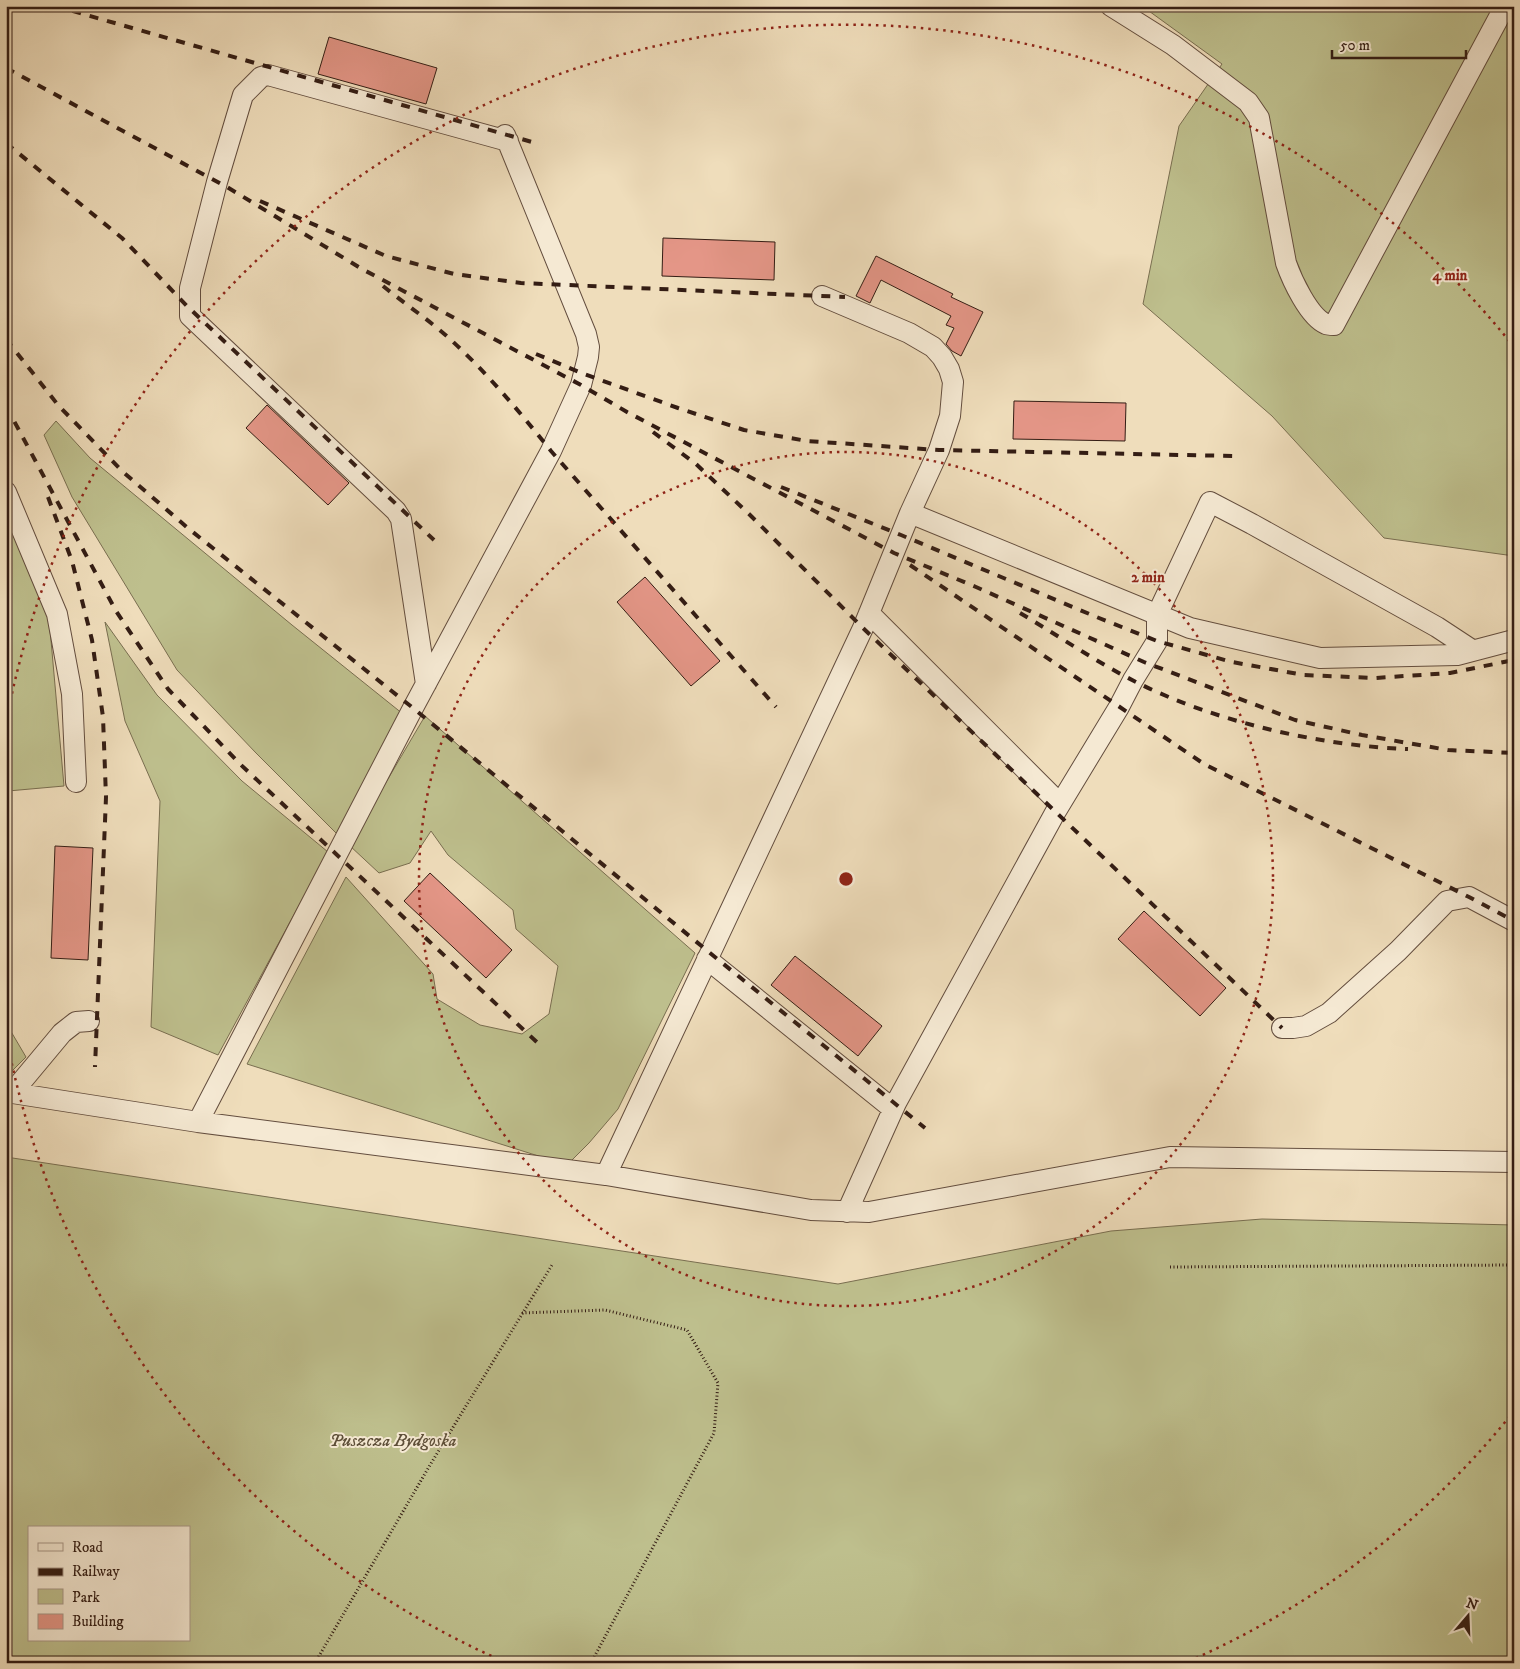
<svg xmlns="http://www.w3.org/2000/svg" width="1520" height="1669" font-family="'IM FELL DW Pica',serif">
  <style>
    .green { fill: #bebf8d; stroke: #796e50; fill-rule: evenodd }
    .building { fill: #e49687; stroke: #341d14 }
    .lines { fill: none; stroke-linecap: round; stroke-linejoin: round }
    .minor-casing { stroke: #634d3e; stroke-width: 22 }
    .path { stroke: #341d14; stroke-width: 3; stroke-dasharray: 1 2.5; stroke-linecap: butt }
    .minor { stroke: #f5e9d3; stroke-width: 20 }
    .rail { stroke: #341d14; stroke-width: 4; stroke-dasharray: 9 9; stroke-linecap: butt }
    .ring { fill: none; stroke: #8f2418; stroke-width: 2.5; stroke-dasharray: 2.5 5 }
    .labels { text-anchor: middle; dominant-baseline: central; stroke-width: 4; stroke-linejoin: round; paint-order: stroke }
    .park-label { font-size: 18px; font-style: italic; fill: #5d4e38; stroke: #f5e9d3 }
    .centre { fill: #8f2418; stroke: #f5e9d3; stroke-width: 2.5 }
    .ring-label { font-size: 15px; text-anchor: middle; font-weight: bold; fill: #8f2418; stroke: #f5e9d3; stroke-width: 4; stroke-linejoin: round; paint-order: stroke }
  </style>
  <rect width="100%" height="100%" fill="#efddbb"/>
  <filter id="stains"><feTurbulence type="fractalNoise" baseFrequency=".004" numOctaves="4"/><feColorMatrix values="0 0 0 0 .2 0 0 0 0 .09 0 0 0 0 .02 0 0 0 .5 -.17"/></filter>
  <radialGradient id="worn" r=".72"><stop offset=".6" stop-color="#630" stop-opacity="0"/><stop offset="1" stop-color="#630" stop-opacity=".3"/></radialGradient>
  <path class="green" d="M1142,6H1514V556L1384,538L1272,416L1143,304L1179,126L1222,64Z
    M56,421L90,458L292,625L403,714L341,838L256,753L177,670L72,497L44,435Z
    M6,514L49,618L64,786L8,791L6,826Z
    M105,622L157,695L242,781L328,852L218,1055L151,1027L160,801L125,721Z
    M425,716L695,953L618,1109L589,1143L567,1165L247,1064L346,877L433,974L437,999L480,1025L522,1034L549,1014L558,966L516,929L513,910L448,855L431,831L410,863L379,873L349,845Z
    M6,1023L26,1057L6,1077Z
    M6,1157L838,1284L1111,1231L1262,1219L1514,1225V1663H6ZM29,1528H189V1640H29Z"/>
  <path class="building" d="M329,37L437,68L426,104L318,74Z
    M663,238L775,242L774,280L662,276Z
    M876,256L953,294L951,297L983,312L961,356L952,351L946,344L954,328L946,325L951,316L881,280L870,303L856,296Z
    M1014,401L1126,403L1125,441L1013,439Z
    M267,405L349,483L328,505L246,428Z
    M645,577L720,661L691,686L617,602Z
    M55,846L93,848L88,960L51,958Z
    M430,873L512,950L486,978L404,901Z
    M1144,911L1226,988L1200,1016L1118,939Z
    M795,956L882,1026L858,1056L771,985Z"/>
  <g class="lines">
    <defs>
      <path id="minor" d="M1111,6L1173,45L1248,102L1259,118L1286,263C1292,280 1309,317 1326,324C1328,325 1331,325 1334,325L1505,6
        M6,492L57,614L72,694L76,782
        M910,513L1190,628L1320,658L1457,655L1514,640
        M869,613L1060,804
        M426,684L401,519L396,511L190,316V288L217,182L243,95L261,77L268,75L508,141
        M707,959L893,1109
        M1282,1028H1293L1306,1026L1329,1013L1398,951L1447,901L1469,897L1514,921
        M6,1092L198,1122L606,1175L811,1210L869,1212L1170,1157L1514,1162
        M12,1093L62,1033L76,1022L89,1021
        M198,1122L413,708L551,451L581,385L588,357L589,347L586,334L505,135
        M606,1175L863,628L910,513L939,450L950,416L953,382L949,369L942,357L933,347L909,333L822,296
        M847,1212L896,1103L1056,811L1119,707L1133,680L1157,641V615L1210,502L1252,524L1437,627L1472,650"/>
    </defs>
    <use href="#minor" class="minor-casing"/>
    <path class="path" d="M1170,1267L1514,1265
      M522,1313L605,1310L687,1330L718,1383L714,1433L591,1663
      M315,1663L430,1465L552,1265"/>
    <use href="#minor" class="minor"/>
    <path class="rail" d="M55,6L532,142
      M6,68L227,187L362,269L581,385L627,412L894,553L976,587L1144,662L1295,720L1362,735L1448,750L1514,753
      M6,143L122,238L187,306L434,540
      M260,201L386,256L454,274L521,283L845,297
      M383,286C405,304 429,320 450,339C487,373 519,411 551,451L776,707
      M6,339L58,405L122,471L189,529L413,708L710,953L925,1128
      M536,354L584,374L678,408L744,430L807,441L939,450L1233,456
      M6,406L116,611L168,689L240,764L542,1047
      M653,432L696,464L749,514L863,628L1282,1028
      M781,487L901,535L1099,618L1157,641L1232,662L1304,675L1375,678L1450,673L1514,660
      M48,497L72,561L92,640L103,717L106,797L95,1067
      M910,565L1204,764L1469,897L1514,921
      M1020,613C1057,635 1095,661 1134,681C1212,721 1320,746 1408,749"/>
  </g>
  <g class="ring">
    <circle cx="846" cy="879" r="427"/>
    <path d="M1510 1416A854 854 0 0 1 1187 1662M505 1662A854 854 0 0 1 6 1035M6 723A854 854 0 0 1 1510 342"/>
  </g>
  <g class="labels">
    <g class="park-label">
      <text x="393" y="1441">Puszcza Bydgoska</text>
    </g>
  </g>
  <circle cx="846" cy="879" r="8" class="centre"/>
  <g class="ring-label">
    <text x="1450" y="280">4 min</text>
    <text x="1148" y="582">2 min</text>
  </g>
  <rect width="1520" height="1669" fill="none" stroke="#efddbb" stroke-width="25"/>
  <rect x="8" y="8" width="1505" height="1654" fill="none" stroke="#341d14" stroke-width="2.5"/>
  <rect x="12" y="12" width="1495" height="1644" fill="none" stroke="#341d14"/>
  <rect x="28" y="1526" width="162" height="115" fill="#f5e9d3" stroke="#a89787"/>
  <rect x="38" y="1543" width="25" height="8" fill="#f5e9d3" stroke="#a89787"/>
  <text x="72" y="1552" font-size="15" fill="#341d14">Road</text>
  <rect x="38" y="1568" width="25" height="8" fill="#341d14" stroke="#a89787"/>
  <text x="72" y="1576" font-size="15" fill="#341d14">Railway</text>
  <rect x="38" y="1589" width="25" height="15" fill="#bebf8d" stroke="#a89787"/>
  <text x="72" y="1602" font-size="15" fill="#341d14">Park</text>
  <rect x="38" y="1614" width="25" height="15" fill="#e49687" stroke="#a89787"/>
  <text x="72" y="1626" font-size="15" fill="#341d14">Building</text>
  <g transform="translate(1468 1616) rotate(19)" stroke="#f5e9d3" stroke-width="4" paint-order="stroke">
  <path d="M0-4L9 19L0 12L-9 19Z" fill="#341d14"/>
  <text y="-8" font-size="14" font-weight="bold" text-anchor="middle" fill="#341d14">N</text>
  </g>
  <path d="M1332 50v8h134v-8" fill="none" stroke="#341d14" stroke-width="2.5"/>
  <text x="1340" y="50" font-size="15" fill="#341d14" stroke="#f5e9d3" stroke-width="4" paint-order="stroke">50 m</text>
  <rect width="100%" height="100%" filter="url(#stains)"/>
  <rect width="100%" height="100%" fill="url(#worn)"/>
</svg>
